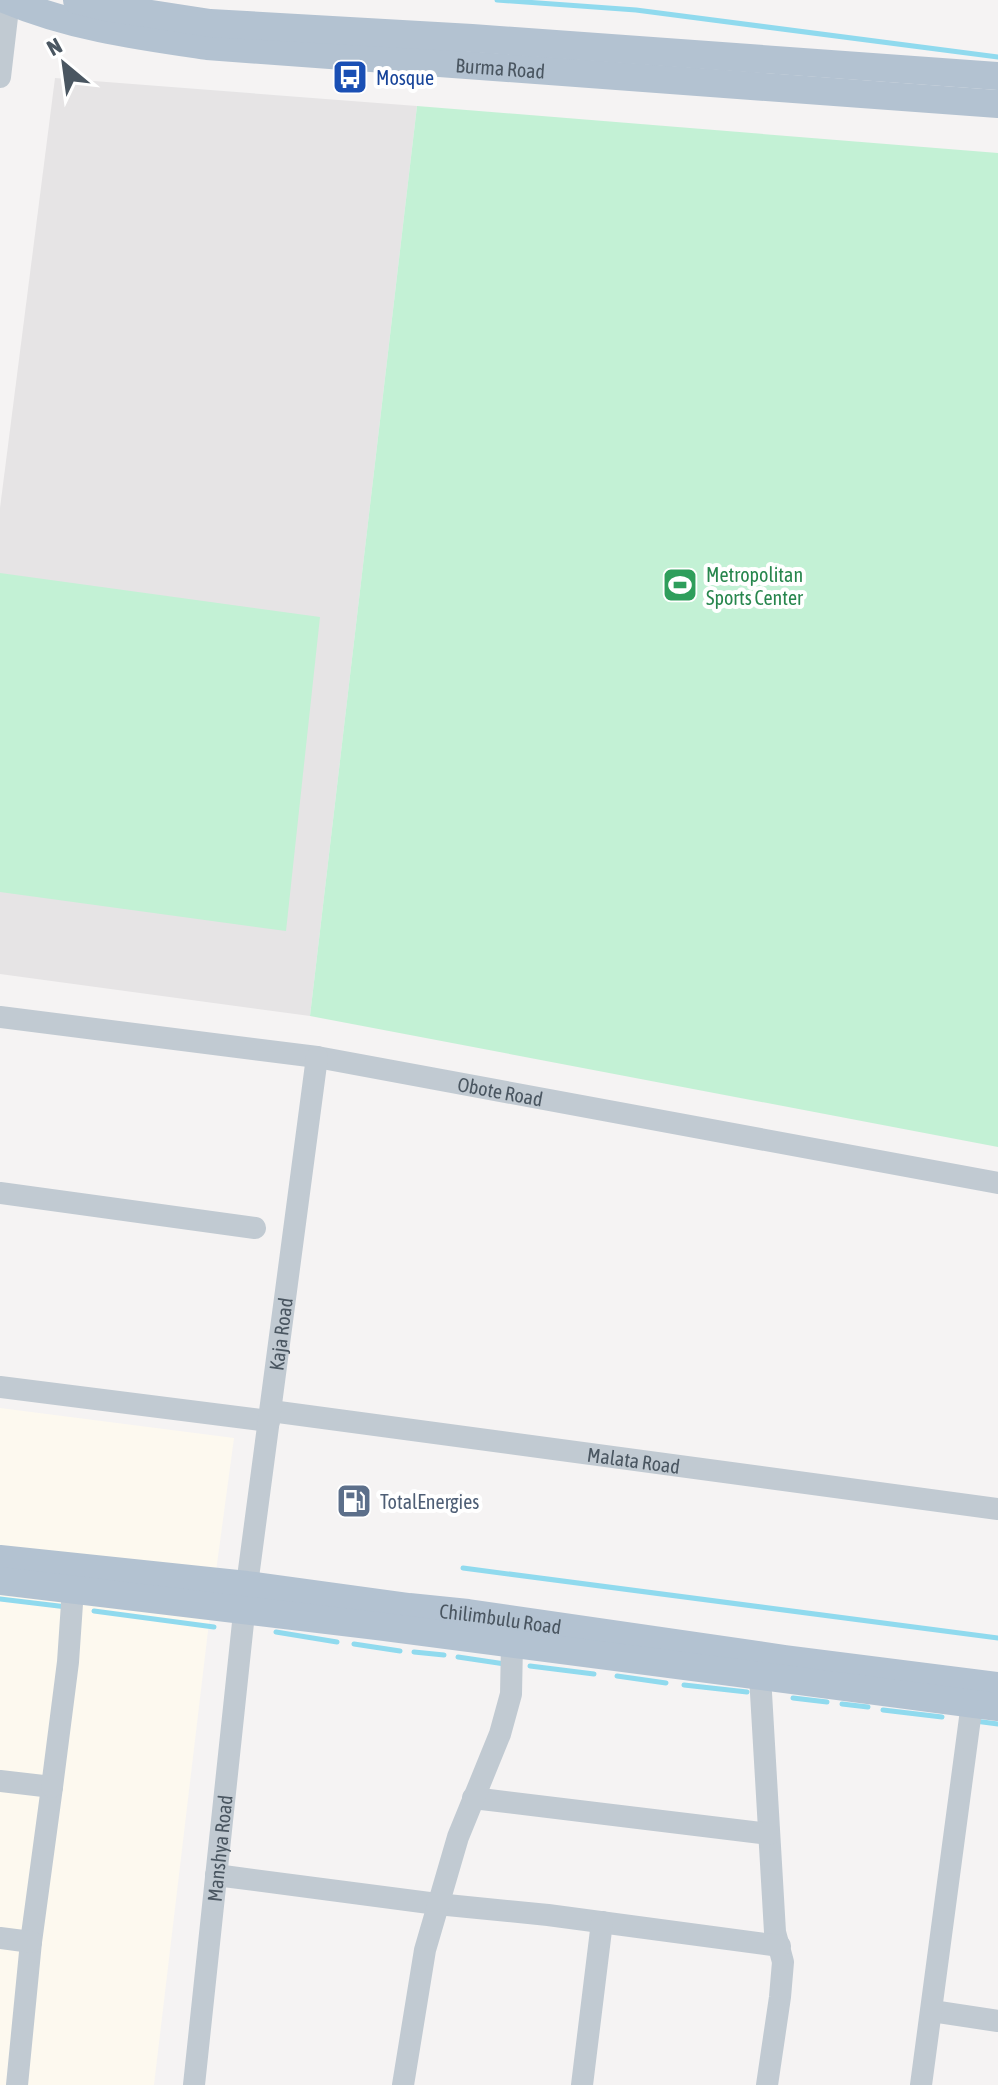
<svg xmlns="http://www.w3.org/2000/svg" width="998" height="2085" font-family="'Asap Condensed',sans-serif">
  <style>
    .commercial { fill: #fdf9ef }
    .education { fill: #e6e4e5 }
    .green { fill: #c3f1d5 }
    .lines { fill: none; stroke-linecap: round; stroke-linejoin: round }
    .stream { stroke: #90daee; stroke-width: 5 }
    .minor { stroke: #c1cad2; stroke-width: 22 }
    .major { stroke: #b3c2d1; stroke-width: 28 }
    .labels { text-anchor: middle; dominant-baseline: central; stroke-width: 8; stroke-linejoin: round; paint-order: stroke }
    .street-label { font-size: 20px; fill: #4a5661; stroke: #fff }
    .transit-label { font-size: 20px; fill: #164399; stroke: #fff; text-anchor: start }
    .leisure-label { font-size: 20px; fill: #27864d; stroke: #fff; text-anchor: start }
    .service-label { font-size: 20px; fill: #4e5e75; stroke: #fff; text-anchor: start }
  </style>
  <rect width="100%" height="100%" fill="#f5f3f3"/>
  <path class="commercial" d="M0,1408L234,1438L208,1631L154,2085H0Z"/>
  <path class="education" d="M55,78L417,106L310,1016L0,974V508Z"/>
  <path class="green" d="M417,106L998,153V1147L310,1016Z
    M0,573L320,617L286,931L0,892Z"/>
  <g class="lines">
    <path class="stream" d="M497,0L636,10L998,57
      M463,1568L998,1638
      M0,1599L67,1607
      M94,1611L214,1627
      M276,1632L337,1642
      M354,1644L400,1651
      M414,1652L444,1655
      M458,1657L505,1664
      M530,1666L594,1674
      M617,1676L666,1683
      M684,1685L747,1692
      M793,1698L827,1702
      M842,1704L868,1707
      M883,1710L942,1717
      M975,1721L998,1724"/>
    <g class="minor">
      <path d="M0,77L9,0"/>
      <path id="s1" d="M0,1017L317,1057L998,1183"/>
      <path d="M0,1193L255,1228"/>
      <path d="M0,1387L269,1421"/>
      <path id="s2" d="M271,1411L998,1509"/>
      <path d="M760,1676L775,1932L783,1962L780,1997L767,2085"/>
      <path d="M0,1781L52,1787L31,1942L17,2085"/>
      <path d="M52,1787L68,1662L73,1589"/>
      <path d="M473,1798L769,1834"/>
      <path d="M216,1875L437,1904L548,1915L780,1946"/>
      <path d="M0,1938L31,1942"/>
      <path d="M932,2011L998,2021"/>
      <path id="s3" d="M194,2085L247,1585L317,1057"/>
      <path d="M403,2085L425,1950L458,1837L500,1734L511,1694L512,1644"/>
      <path d="M582,2085L602,1922"/>
      <path d="M921,2085L972,1703"/>
    </g>
    <g class="major">
      <path id="s4" d="M7,0C71,27 139,36 207,46L998,104"/>
      <path d="M77,0L105,7L210,23L472,38L998,76"/>
      <path id="s5" d="M0,1559L247,1585L409,1607L468,1613L785,1659L998,1686"/>
      <path d="M0,1581L377,1626L998,1707"/>
    </g>
  </g>
  <defs>
    <symbol id="bus-square" viewBox="-11 -11 22 22"><rect x="-9" y="-9" width="18" height="18" rx="4" fill="#1a4fb4" stroke="#fff"/><path d="M-5-6H5V4H4V6H2V4H-2V6H-4V4H-5ZM-3.5-4V0h7V-4ZM-3.5 1.2v1.5H-2V1.2ZM2 1.2v1.5H3.5V1.2Z" fill="#fff"/></symbol>
    <symbol id="stadium-square" viewBox="-11 -11 22 22"><rect x="-9" y="-9" width="18" height="18" rx="4" fill="#2e9e5b" stroke="#fff"/><path d="M0-5a6.5 5 0 1 0 0 10a6.5 5 0 1 0 0-10ZM-3.5-1.8h7v3.6h-7Z" fill="#fff"/></symbol>
    <symbol id="fuel-square" viewBox="-11 -11 22 22"><rect x="-9" y="-9" width="18" height="18" rx="4" fill="#5c6f8a" stroke="#fff"/><path d="M-5.5-6h7V0h2V4h1.3V-2.5L3-4.5l.8-.8L6-3V5H2.5V1h-1V6h-7ZM-4.2-4.7v3.2H.2V-4.7Z" fill="#fff"/></symbol>
  </defs>
  <g fill-rule="evenodd">
    <use href="#bus-square" x="330" y="57" width="40" height="40"/>
    <use href="#stadium-square" x="660" y="565" width="40" height="40"/>
    <use href="#fuel-square" x="334" y="1481" width="40" height="40"/>
  </g>
  <g class="labels">
    <g class="street-label">
      <text stroke="none"><textPath href="#s4" startOffset="500">Burma Road</textPath></text>
      <text stroke="none"><textPath href="#s1" startOffset="506">Obote Road</textPath></text>
      <text stroke="none"><textPath href="#s3" startOffset="756">Kaja Road</textPath></text>
      <text stroke="none"><textPath href="#s2" startOffset="366">Malata Road</textPath></text>
      <text stroke="none"><textPath href="#s5" startOffset="504">Chilimbulu Road</textPath></text>
      <text stroke="none"><textPath href="#s3" startOffset="238">Manshya Road</textPath></text>
    </g>
    <g class="transit-label">
      <text x="376" y="77">Mosque</text>
    </g>
    <g class="leisure-label">
      <text x="706" y="574">Metropolitan<tspan x="706" dy="23">Sports Center</tspan></text>
    </g>
    <g class="service-label">
      <text x="380" y="1501">TotalEnergies</text>
    </g>
  </g>
  <g transform="translate(64 64) rotate(331)" stroke="#ffffff" stroke-width="6" paint-order="stroke">
  <path d="M0-6L14 30L0 20L-14 30Z" fill="#4a5661"/>
  <text y="-12" font-size="22" font-weight="bold" text-anchor="middle" fill="#4a5661">N</text>
  </g>
</svg>
